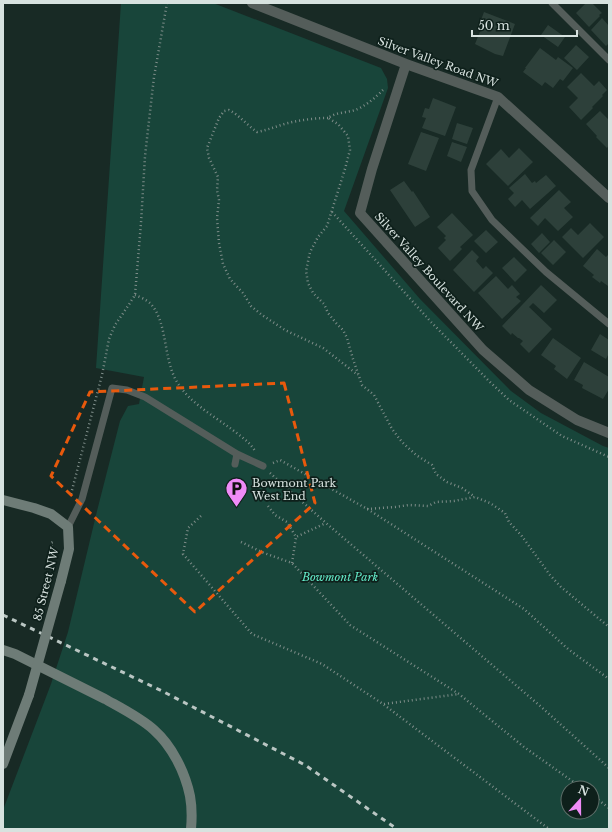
<svg xmlns="http://www.w3.org/2000/svg" width="612" height="832" font-family="'Libre Baskerville',serif">
  <style>
    .green { fill: #18453a; fill-rule: evenodd }
    .building { fill: #2d403a }
    .lines { fill: none; stroke-linecap: round; stroke-linejoin: round }
    .path { stroke: #7e8d89; stroke-width: 2.5; stroke-dasharray: 1 3; stroke-linecap: butt }
    .lane { stroke: #545d5a; stroke-width: 7 }
    .street { stroke: #545d5a; stroke-width: 10 }
    .secondary { stroke: #6e7c77; stroke-width: 10 }
    .rail { stroke: #bac6c3; stroke-width: 3; stroke-dasharray: 5 5; stroke-linecap: butt }
    .secondary-bridge { stroke: #6e7c77; stroke-width: 10 }
    .marked { fill: none; stroke: #e8590c; stroke-width: 3; stroke-dasharray: 8 5; stroke-linejoin: round }
    .labels { text-anchor: middle; dominant-baseline: central; stroke-width: 3.5; stroke-linejoin: round; paint-order: stroke }
    .street-label { font-size: 11px; fill: #d7e2df; stroke: #0e201b }
    .poi-label { font-size: 11px; fill: #d7e2df; stroke: #0e201b; text-anchor: start }
    .park-label { font-size: 11px; font-style: italic; fill: #65edcb; stroke: #0e201b }
  </style>
  <rect width="100%" height="100%" fill="#182a25"/>
  <path class="green" d="M121,3H213L381,68L387,79L388,88L344,211L420,299L511,391L541,413L603,446L609,448V829H3V810L51,684L68,632L97,511L120,421L128,406L139,404L144,377L96,368ZM568,788H592V812H568Z"/>
  <path class="building" d="M586,3H592L602,13L599,15L600,16L589,27L576,13Z
    M484,12L515,24L503,56L495,54L475,44L481,29L478,28Z
    M602,18L609,26V43L606,46L591,30Z
    M548,25L565,37L558,47L541,35Z
    M576,45L589,57L577,70L564,58Z
    M540,48L556,60L558,57L573,68L563,81L560,79L553,88L545,82L542,86L523,72L526,68H525Z
    M581,73L594,86L599,81L607,90L602,95L603,96L592,107L593,108L581,120L569,107L578,98L567,87Z
    M433,98L456,107L445,136L422,128L426,118L422,117L425,108L429,109Z
    M600,111L609,120V145L607,148L596,137L597,136L586,124Z
    M457,123L473,128L467,144L452,139Z
    M421,132L439,138L426,171L408,164Z
    M452,142L467,147L461,162L447,156Z
    M519,148L533,162L508,186L486,164L501,149L509,158Z
    M525,174L532,183L535,181L536,183L546,175L556,186L530,209L522,200L515,207L508,199L514,193L509,188Z
    M404,181L412,192L413,191L430,217L415,227L390,190Z
    M559,190L571,202L564,208L573,217L558,231L545,218L538,226L530,218Z
    M452,213L473,235L460,247L462,249L450,261L438,248L446,240L444,238L446,236L437,227Z
    M590,223L604,237L583,258L562,237L571,228L578,235Z
    M486,230L498,242L486,253L474,241Z
    M542,233L550,242L539,253L531,244Z
    M554,240L566,252L553,265L541,253Z
    M597,249L606,257L608,255H609V285L608,286L601,281L600,283L592,277L594,275L583,266Z
    M472,250L479,257L476,261L483,269L486,266L493,273L474,292L453,270Z
    M514,257L527,270L515,282L502,268Z
    M496,276L508,289L512,285L520,294L516,297L521,301L502,319L478,293Z
    M541,285L557,300L544,313L533,303L529,307L552,329L529,353L520,344L523,341L519,338H518L512,333L511,335L502,326Z
    M600,334L609,340V353L606,359L591,350Z
    M553,338L581,358L567,379L554,369L556,366L541,355Z
    M584,362L609,377V389L603,399L582,388L583,385L574,380Z"/>
  <g class="lines">
    <path class="path" d="M383,90C376,97 366,106 355,110C346,113 336,112 328,118L338,124L348,136L350,150L345,169L327,226L318,237L310,252L306,271L308,283L313,293L324,304L328,313L336,323L343,330L347,338L353,359L362,385L374,395L392,429L402,442L416,455L432,465L436,474L447,482L462,488L475,497
      M328,118C315,118 301,120 288,123C277,126 268,130 257,132C247,125 239,115 229,110L224,111L219,118L207,148L209,158L218,177L217,190L219,200L217,218L219,243L223,264L230,279L243,293L251,306L262,315L285,330L323,348L358,375
      M332,212L380,265L431,322L490,382L509,400L562,436L609,457
      M135,295C140,297 147,300 151,304C168,324 163,359 177,382C189,402 212,415 230,428C239,435 249,441 255,451
      M273,463L280,460L369,510L524,609L568,649L609,679
      M270,473L326,523L539,705L609,768
      M71,494L102,375L109,339L115,325L128,306L135,295L141,223L145,156L154,77L167,3
      M268,506L275,515L287,522L296,537L326,523
      M367,509L395,507L409,505L428,506L436,502L454,501L475,497L490,503L505,513L509,522L521,535L550,575L561,587L609,627
      M201,516L188,528L183,554L252,634L322,664L383,704L549,829
      M241,542L264,553L292,563L350,625L459,694L524,747L582,788
      M53,562V551L51,543L53,542
      M292,563L296,537
      M384,704L459,694
      M592,795L609,808"/>
    <path class="lane" d="M552,3L609,60
      M498,97L471,170L472,191L492,220L546,272L609,324
      M237,454L263,466
      M68,527L82,499L112,388L127,390L145,397L237,454L235,464"/>
    <path class="street" d="M252,3L406,64L498,97L609,198
      M406,64L372,169L360,213L483,350L529,390L577,420L609,433"/>
    <path class="secondary" d="M3,500L34,508L51,514L68,527L69,549L61,581
      M3,650L15,654C45,669 75,684 105,699C121,708 141,718 154,730C172,746 185,772 190,796C192,807 192,818 191,829
      M3,764L29,695"/>
    <path class="rail" d="M3,615L162,691L305,765L397,829"/>
    <path class="secondary-bridge" d="M29,695L61,581"/>
  </g>
  <path class="marked" d="M284,383L315,503L195,612L51,476L90,392Z"/>
  <defs>
    <symbol id="parking-pin" viewBox="-11 -11 22 30"><path d="M0 17L-7.5 6A9.5 9.5 0 1 1 7.5 6Z" fill="#ef8bf7" stroke="#0e201b"/><path d="M-3.5-5.5H1a3.5 3.5 0 0 1 0 7H-1V5.5H-3.5ZM-1-3.4V-.6H.8a1.4 1.4 0 0 0 0-2.8Z" fill="#111"/></symbol>
  </defs>
  <g fill-rule="evenodd">
    <use href="#parking-pin" x="224" y="476" width="25" height="34"/>
  </g>
  <g class="labels">
    <g class="street-label">
      <text transform="translate(438 62) rotate(20)">Silver Valley Road NW</text>
      <text transform="translate(429 272) rotate(48)">Silver Valley Boulevard NW</text>
      <text transform="translate(46 584) rotate(-76)">85 Street NW</text>
    </g>
    <g class="poi-label">
      <text x="252" y="483">Bowmont Park<tspan x="252" dy="13">West End</tspan></text>
    </g>
    <g class="park-label">
      <text x="340" y="577">Bowmont Park</text>
    </g>
  </g>
  <rect width="612" height="832" fill="none" stroke="#d7e2df" stroke-width="8"/>
  <g transform="translate(580 800) rotate(21)"><circle r="19" fill="#0e201b" stroke="#5e6e69"/>
  <path d="M0-3L7 15L0 10L-7 15Z" fill="#ef8bf7"/>
  <text y="-6" font-size="11" font-weight="bold" text-anchor="middle" fill="#d7e2df">N</text>
  </g>
  <path d="M472 30v6h105v-6" fill="none" stroke="#d7e2df" stroke-width="2"/>
  <text x="478" y="30" font-size="12" fill="#d7e2df" stroke="#0e201b" stroke-width="3" paint-order="stroke">50 m</text>
</svg>
